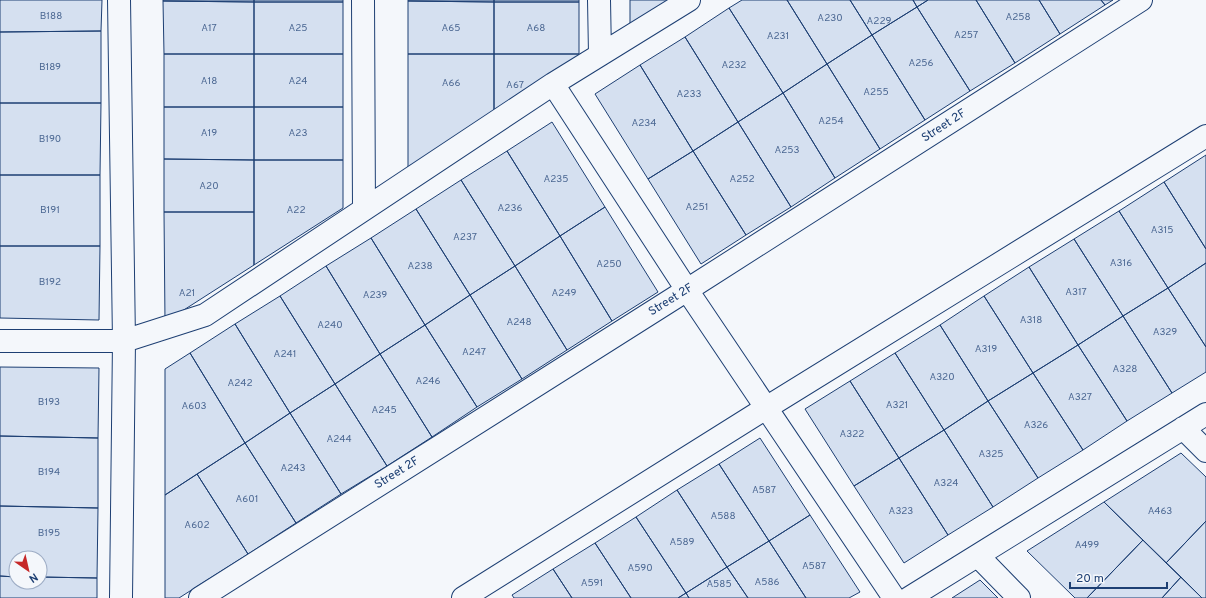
<svg xmlns="http://www.w3.org/2000/svg" width="1206" height="598" font-family="Overpass,sans-serif">
  <style>
    .building { fill: #d5e0f0; stroke: #1d3f73 }
    .lines { fill: none; stroke-linecap: round; stroke-linejoin: round }
    .minor-casing { stroke: #1d3f73; stroke-width: 24 }
    .minor { stroke: #f4f7fb; stroke-width: 22 }
    .labels { text-anchor: middle; dominant-baseline: central; stroke-width: 3; stroke-linejoin: round; paint-order: stroke }
    .number-label { font-size: 10px; fill: #4b6792 }
    .street-label { font-size: 12px; fill: #1d3f73; stroke: #f4f7fb }
  </style>
  <rect width="100%" height="100%" fill="#f4f7fb"/>
  <path class="building" d="M0,0H102L101,31L0,32Z
    M163,0H254V2L163,1Z
    M254,0H343V2H254Z
    M408,0H494V2L408,1Z
    M494,0H579V2H494Z
    M630,0H669L630,25Z
    M742,0H787L827,64L783,93L729,8Z
    M787,0H850L872,35L827,64Z
    M850,0H913L917,7L872,35Z
    M913,0H928L917,7Z
    M928,0H976L1015,63L970,91L917,7Z
    M976,0H1039L1060,34L1015,63Z
    M1039,0H1101L1105,5L1060,34Z
    M1101,0H1113L1105,5Z
    M163,1L254,2V54H164Z
    M408,1L494,2V54H408Z
    M254,2H343V54H254Z
    M494,2H579V54H494Z
    M917,7L970,91L925,120L872,35Z
    M729,8L783,93L738,122L685,37Z
    M101,31V103H0V32Z
    M872,35L925,120L880,149L827,64Z
    M685,37L738,122L693,151L640,65Z
    M164,54H254V107H164Z
    M254,54H343V107H254Z
    M408,54H494V112L408,167Z
    M494,54H579V57L494,112Z
    M827,64L880,149L835,178L783,93Z
    M640,65L693,151L648,179L595,94Z
    M783,93L835,178L791,207L738,122Z
    M0,103H101L100,175H0Z
    M164,107H254V160L164,159Z
    M254,107H343V160H254Z
    M552,122L605,207L560,236L507,151Z
    M738,122L791,207L746,235L693,151Z
    M507,151L560,236L515,266L461,180Z
    M693,151L746,235L701,264L648,179Z
    M1206,155V249L1164,182Z
    M164,159L254,160V212H164Z
    M254,160H343V208L254,265Z
    M0,175H100V246H0Z
    M461,180L515,266L470,295L416,209Z
    M1164,182L1206,249V263L1168,288L1119,211Z
    M605,207L658,292L612,321L560,236Z
    M416,209L470,295L425,325L371,238Z
    M1119,211L1168,288L1123,316L1074,239Z
    M164,212H254V265L165,322Z
    M560,236L612,321L567,350L515,266Z
    M371,238L425,325L380,354L326,266Z
    M1074,239L1123,316L1078,345L1029,267Z
    M0,246H100L99,320L0,318Z
    M1206,263V347L1168,288Z
    M326,266L380,354L335,384L280,296Z
    M515,266L567,350L522,379L470,295Z
    M1029,267L1078,345L1033,373L984,296Z
    M1168,288L1206,347V372L1172,393L1123,316Z
    M470,295L522,379L477,407L425,325Z
    M280,296L335,384L290,413L235,324Z
    M984,296L1033,373L988,401L940,325Z
    M1123,316L1172,393L1127,421L1078,345Z
    M235,324L290,413L245,443L190,353Z
    M425,325L477,407L432,437L380,354Z
    M940,325L988,401L944,430L895,353Z
    M1078,345L1127,421L1083,450L1033,373Z
    M190,353L245,443L165,495V369Z
    M895,353L944,430L899,458L850,381Z
    M380,354L432,437L387,466L335,384Z
    M0,367L99,368L98,438L0,436Z
    M1033,373L1083,450L1038,478L988,401Z
    M850,381L899,458L854,486L805,409Z
    M335,384L387,466L341,494L290,413Z
    M988,401L1038,478L993,507L944,430Z
    M290,413L341,494L296,523L245,443Z
    M944,430L993,507L948,535L899,458Z
    M0,436L98,438V508L0,506Z
    M760,438L810,515L769,541L719,464Z
    M245,443L296,523L248,554L197,474Z
    M1181,453L1206,477V521L1166,563L1104,502Z
    M899,458L948,535L904,563L854,486Z
    M719,464L769,541L727,567L677,490Z
    M197,474L248,554L179,598H165V495Z
    M677,490L727,567L686,593L636,517Z
    M1104,502L1143,540L1087,598H1075L1027,551Z
    M0,506L98,508L97,578L40,577V558H16V577L0,576Z
    M810,515L860,592L849,598H806L769,541Z
    M636,517L686,593L678,598H631L595,543Z
    M1206,521V598H1202L1166,563Z
    M1143,540L1181,577L1162,598H1087Z
    M769,541L806,598H748L727,567Z
    M595,543L631,598H572L553,569Z
    M727,567L748,598H689L686,593Z
    M553,569L572,598H514L512,595Z
    M0,576L16,577V582H40V577L97,578V598H0Z
    M1181,577L1202,598H1162Z
    M980,580L998,598H952Z
    M686,593L689,598H678Z"/>
  <g class="lines">
    <defs>
      <path id="minor" d="M119,0L124,341L121,598
        M363,0L364,209
        M599,0L600,54
        M553,84L687,290L894,598
        M0,341H124L205,315L553,84L689,0
        M1183,428L1206,451
        M978,556L1019,598
        M200,598L687,290L1141,0
        M463,598L766,408L1206,136
        M909,598L1206,414"/>
    </defs>
    <use href="#minor" class="minor-casing"/>
    <use href="#minor" class="minor"/>
  </g>
  <g class="labels">
    <g class="number-label">
      <text x="51" y="16">B188</text>
      <text x="1018" y="17">A258</text>
      <text x="830" y="18">A230</text>
      <text x="879" y="21">A229</text>
      <text x="209" y="28">A17</text>
      <text x="298" y="28">A25</text>
      <text x="451" y="28">A65</text>
      <text x="536" y="28">A68</text>
      <text x="966" y="35">A257</text>
      <text x="778" y="36">A231</text>
      <text x="921" y="63">A256</text>
      <text x="734" y="65">A232</text>
      <text x="50" y="67">B189</text>
      <text x="209" y="81">A18</text>
      <text x="298" y="81">A24</text>
      <text x="451" y="83">A66</text>
      <text x="515" y="85">A67</text>
      <text x="876" y="92">A255</text>
      <text x="689" y="94">A233</text>
      <text x="831" y="121">A254</text>
      <text x="644" y="123">A234</text>
      <text x="209" y="133">A19</text>
      <text x="298" y="133">A23</text>
      <text x="50" y="139">B190</text>
      <text x="787" y="150">A253</text>
      <text x="556" y="179">A235</text>
      <text x="742" y="179">A252</text>
      <text x="209" y="186">A20</text>
      <text x="697" y="207">A251</text>
      <text x="510" y="208">A236</text>
      <text x="50" y="210">B191</text>
      <text x="296" y="210">A22</text>
      <text x="1162" y="230">A315</text>
      <text x="465" y="237">A237</text>
      <text x="1121" y="263">A316</text>
      <text x="609" y="264">A250</text>
      <text x="420" y="266">A238</text>
      <text x="50" y="282">B192</text>
      <text x="1076" y="292">A317</text>
      <text x="187" y="293">A21</text>
      <text x="564" y="293">A249</text>
      <text x="375" y="295">A239</text>
      <text x="1031" y="320">A318</text>
      <text x="519" y="322">A248</text>
      <text x="330" y="325">A240</text>
      <text x="1165" y="332">A329</text>
      <text x="986" y="349">A319</text>
      <text x="474" y="352">A247</text>
      <text x="285" y="354">A241</text>
      <text x="1125" y="369">A328</text>
      <text x="942" y="377">A320</text>
      <text x="428" y="381">A246</text>
      <text x="240" y="383">A242</text>
      <text x="1080" y="397">A327</text>
      <text x="49" y="402">B193</text>
      <text x="897" y="405">A321</text>
      <text x="194" y="406">A603</text>
      <text x="384" y="410">A245</text>
      <text x="1036" y="425">A326</text>
      <text x="852" y="434">A322</text>
      <text x="339" y="439">A244</text>
      <text x="991" y="454">A325</text>
      <text x="293" y="468">A243</text>
      <text x="49" y="472">B194</text>
      <text x="946" y="483">A324</text>
      <text x="764" y="490">A587</text>
      <text x="247" y="499">A601</text>
      <text x="901" y="511">A323</text>
      <text x="1160" y="511">A463</text>
      <text x="723" y="516">A588</text>
      <text x="197" y="525">A602</text>
      <text x="49" y="533">B195</text>
      <text x="682" y="542">A589</text>
      <text x="1087" y="545">A499</text>
      <text x="814" y="566">A587</text>
      <text x="640" y="568">A590</text>
      <text x="767" y="582">A586</text>
      <text x="592" y="583">A591</text>
      <text x="719" y="584">A585</text>
    </g>
    <g class="street-label">
      <text transform="translate(944 126) rotate(-33)">Street 2F</text>
      <text transform="translate(671 300) rotate(-32)">Street 2F</text>
      <text transform="translate(397 473) rotate(-32)">Street 2F</text>
    </g>
  </g>
  <g transform="translate(28 570) rotate(146)"><circle r="19" fill="#f4f7fb" stroke="#9eadc5"/>
  <path d="M0-3L7 15L0 10L-7 15Z" fill="#c62828"/>
  <text y="-6" font-size="11" font-weight="bold" text-anchor="middle" fill="#1d3f73">N</text>
  </g>
  <path d="M1070 582v6h97v-6" fill="none" stroke="#1d3f73" stroke-width="2"/>
  <text x="1076" y="582" font-size="12" fill="#1d3f73" stroke="#f4f7fb" stroke-width="3" paint-order="stroke">20 m</text>
</svg>
